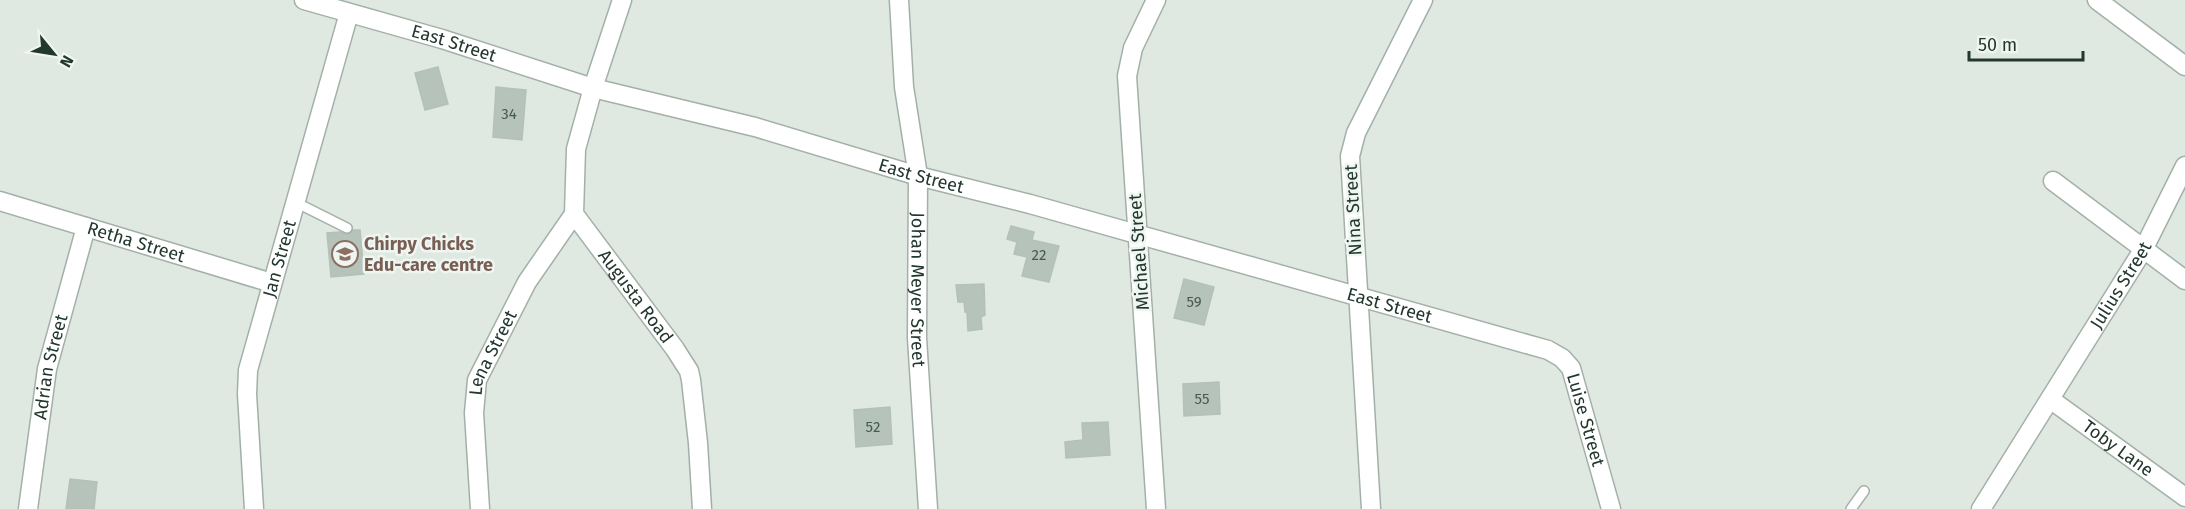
<svg xmlns="http://www.w3.org/2000/svg" width="2185" height="509" font-family="'Fira Sans',sans-serif">
  <style>
    .building { fill: #b5c3bb; stroke: #b3c1b8; stroke-width: 1.5 }
    .lines { fill: none; stroke-linecap: round; stroke-linejoin: round }
    .service-casing { stroke: #a3b0a8; stroke-width: 12 }
    .minor-casing { stroke: #a3b0a8; stroke-width: 21 }
    .service { stroke: #fff; stroke-width: 9 }
    .minor { stroke: #fff; stroke-width: 18 }
    .labels { text-anchor: middle; dominant-baseline: central; stroke-width: 5; stroke-linejoin: round; paint-order: stroke }
    .number-label { font-size: 15px; fill: #475a50 }
    .street-label { font-size: 18px; fill: #22372d; stroke: #eff6f1 }
    .education-label { font-size: 18px; font-weight: bold; fill: #785e54; stroke: #eff6f1; text-anchor: start }
  </style>
  <rect width="100%" height="100%" fill="#dfe9e2"/>
  <path class="building" d="M438,67L448,104L425,110L415,73Z
    M496,87L526,90L522,140L493,137Z
    M1011,226L1034,232L1032,240L1059,246L1049,282L1022,276L1027,257L1014,254L1017,242L1007,239Z
    M353,230H360L364,274L331,277L327,233L340,232L348,235Z
    M1184,279L1214,287L1204,325L1174,318Z
    M984,284L985,315L981,317L982,329L968,331L967,312H965L964,302H958L956,285Z
    M1219,382L1220,414L1184,416L1183,384Z
    M890,407L892,444L856,447L854,410Z
    M1108,422L1110,455L1066,458L1065,442L1083,440L1082,423Z
    M70,479L97,482L94,509H66Z"/>
  <g class="lines">
    <defs>
      <path id="service" d="M295,202L347,228
        M1851,509L1864,491"/>
      <g id="minor">
        <path id="s1" d="M304,0L442,39L593,88L755,127L918,176L1030,204L1548,350L1562,358L1571,368L1611,509"/>
        <path id="s2" d="M622,0L593,88L576,149L574,214L675,349L689,371L691,380L698,443L702,509"/>
        <path id="s3" d="M899,0L904,87L918,176L917,338L928,509"/>
        <path d="M2097,0L2185,66"/>
        <path d="M2053,181L2185,280"/>
        <path id="s4" d="M0,201L272,283"/>
        <path id="s5" d="M2050,399L2185,497"/>
        <path id="s6" d="M28,509L47,369L86,227"/>
        <path id="s7" d="M254,509L247,394L248,370L349,13"/>
        <path id="s8" d="M480,509L474,413L477,380L527,282L574,214"/>
        <path d="M1156,509L1127,76L1133,48L1156,0"/>
        <path d="M1371,509L1350,156L1356,133L1423,0"/>
        <path id="s9" d="M1981,509L2143,250L2185,166"/>
      </g>
    </defs>
    <use href="#service" class="service-casing"/>
    <use href="#minor" class="minor-casing"/>
    <use href="#service" class="service"/>
    <use href="#minor" class="minor"/>
  </g>
  <defs>
    <symbol id="school-ring" viewBox="-11 -11 22 22"><circle r="9.5" fill="#eff6f1" stroke="#8d6e63" stroke-width="1.5"/><path d="M0-5L7-2L0 1L-7-2ZM-4 1L0 2.5L4 1V4Q0 6-4 4Z" fill="#8d6e63"/></symbol>
  </defs>
  <g fill-rule="evenodd">
    <use href="#school-ring" x="330" y="239" width="30" height="30"/>
  </g>
  <g class="labels">
    <g class="number-label">
      <text x="509" y="114">34</text>
      <text x="1039" y="255">22</text>
      <text x="1194" y="302">59</text>
      <text x="1202" y="399">55</text>
      <text x="873" y="427">52</text>
    </g>
    <g class="street-label">
      <text stroke="none"><textPath href="#s1" startOffset="156">East Street</textPath></text>
      <text stroke="none"><textPath href="#s1" startOffset="642">East Street</textPath></text>
      <text transform="translate(1353 210) rotate(-93)">Nina Street</text>
      <text stroke="none"><textPath href="#s4" startOffset="142">Retha Street</textPath></text>
      <text transform="translate(1139 252) rotate(-94)">Michael Street</text>
      <text stroke="none"><textPath href="#s7" startOffset="255">Jan Street</textPath></text>
      <text stroke="none"><textPath href="#s9" startOffset="264">Julius Street</textPath></text>
      <text stroke="none"><textPath href="#s3" startOffset="291">Johan Meyer Street</textPath></text>
      <text stroke="none"><textPath href="#s2" startOffset="324">Augusta Road</textPath></text>
      <text stroke="none"><textPath href="#s1" startOffset="1128">East Street</textPath></text>
      <text stroke="none"><textPath href="#s8" startOffset="160">Lena Street</textPath></text>
      <text stroke="none"><textPath href="#s6" startOffset="144">Adrian Street</textPath></text>
      <text stroke="none"><textPath href="#s1" startOffset="1376">Luise Street</textPath></text>
      <text stroke="none"><textPath href="#s5" startOffset="84">Toby Lane</textPath></text>
    </g>
    <g class="education-label">
      <text x="364" y="244">Chirpy Chicks<tspan x="364" dy="21">Edu-care centre</tspan></text>
    </g>
  </g>
  <g transform="translate(54 54) rotate(120)" stroke="#eff6f1" stroke-width="4.5" paint-order="stroke">
  <path d="M0-4.5L10 22L0 15L-10 22Z" fill="#22372d"/>
  <text y="-9" font-size="16" font-weight="bold" text-anchor="middle" fill="#22372d">N</text>
  </g>
  <path d="M1969 51v9h114v-9" fill="none" stroke="#22372d" stroke-width="3"/>
  <text x="1978" y="51" font-size="18" fill="#22372d" stroke="#eff6f1" stroke-width="4.5" paint-order="stroke">50 m</text>
</svg>
